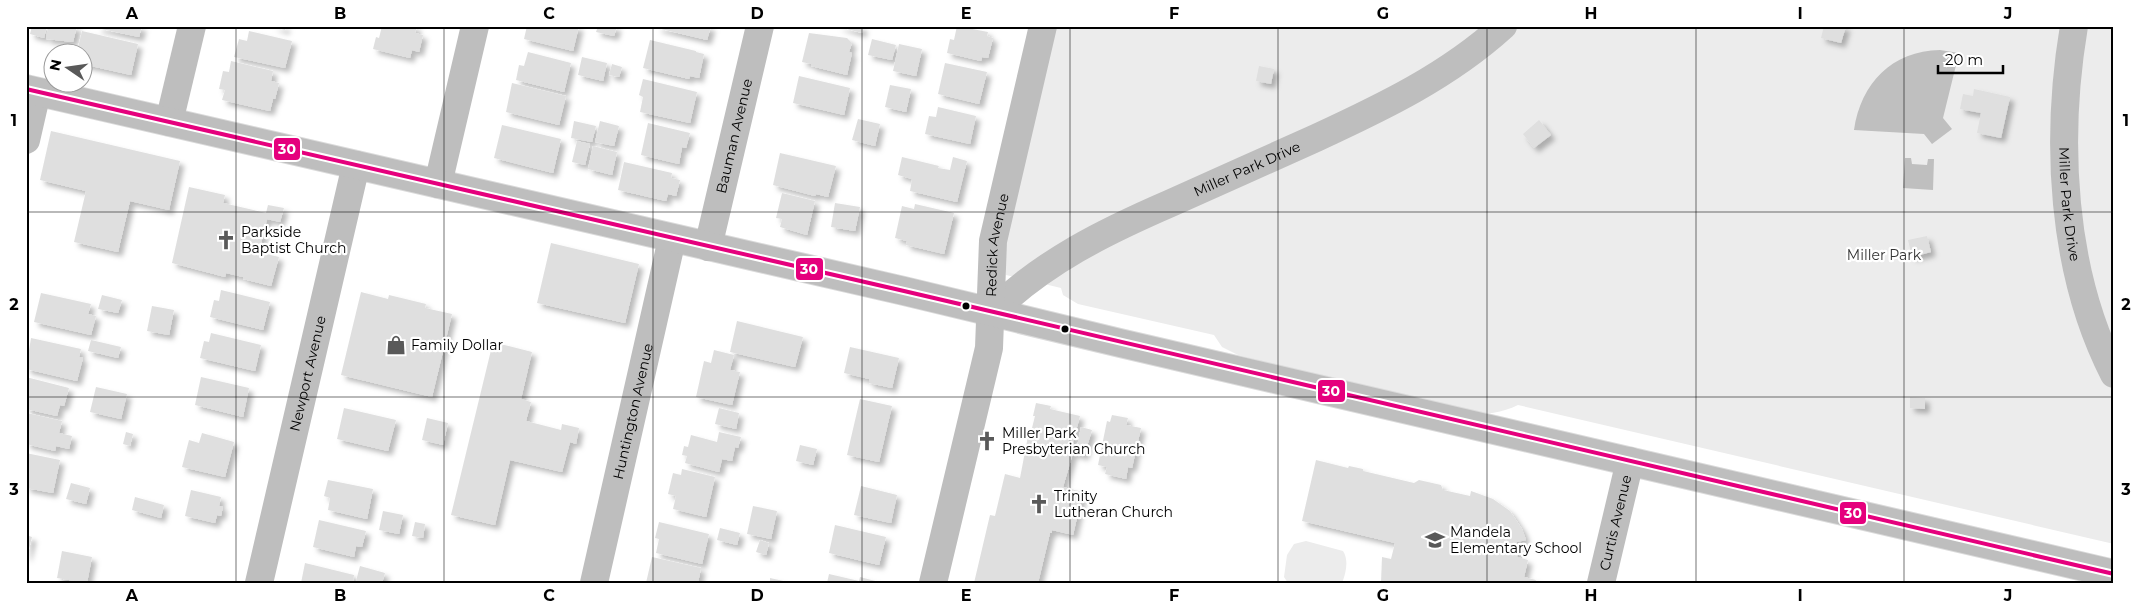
<svg xmlns="http://www.w3.org/2000/svg" width="2140" height="609" font-family="Montserrat,sans-serif">
  <style>
    .green { fill: #ececec }
    .water { fill: #bfbfbf }
    .building { fill: #dfdfdf; filter: url(#shadow) }
    .lines { fill: none; stroke-linecap: round; stroke-linejoin: round }
    .highway-casing { stroke: #dbdbdb; stroke-width: 30 }
    .minor { stroke: #bebebe; stroke-width: 28 }
    .highway { stroke: #bebebe; stroke-width: 28 }
    .bus-1-casing { stroke: #fff; stroke-width: 8 }
    .bus-1 { stroke: #e5007d; stroke-width: 4 }
    .grid { fill: none; stroke: #000; stroke-width: 1; stroke-opacity: 0.55 }
    .bus-dot { fill: #000; stroke: #fff; stroke-width: 2 }
    .labels { text-anchor: middle; dominant-baseline: central; stroke-width: 4.5; stroke-linejoin: round; paint-order: stroke }
    .street-label { font-size: 14px; fill: #000; stroke: #fff }
    .poi-label { font-size: 14px; fill: #000; stroke: #fff; text-anchor: start }
    .park-label { font-size: 14px; fill: #333; stroke: #fff }
    .line-badge { stroke: #fff; stroke-width: 2 }
    .badge-label { font-size: 14px; text-anchor: middle; font-weight: bold; fill: #fff }
    .neatline { fill: none; stroke: #000; stroke-width: 2 }
    .grid-label { font-size: 16px; text-anchor: middle; font-weight: bold; fill: #000 }
  </style>
  <defs>
    <filter id="shadow"><feDropShadow dx="4.5" dy="4.5" stdDeviation="2.5" flood-color="#0004"/></filter>
  </defs>
  <rect width="100%" height="100%" fill="#fff"/>
  <path class="green" d="M1055,26H2114V544L1518,405C1502,413 1486,414 1468,415L1238,355L1222,347L1214,335L1078,304L1063,295L1061,288L1006,275L1003,246Z
    M1306,541L1343,551C1349,560 1346,573 1342,583H1288L1284,577L1287,555L1294,544Z"/>
  <path class="water" d="M1940,50L1959,53L1943,118L1952,129L1932,144L1924,134L1854,130C1861,83 1892,51 1940,50Z
    M1905,158H1911L1912,164L1927,165L1928,159H1934L1933,190L1903,188Z"/>
  <path class="building" d="M32,26H47L44,38L30,34Z
    M48,26H77L73,42L46,39Z
    M98,26H142L139,37L97,28Z
    M271,26H286L285,30Z
    M382,26H417L415,33L423,35L419,52L412,50L410,58L373,49L376,37L379,38Z
    M527,26H579L573,51L524,39Z
    M598,26H617L614,36L596,32Z
    M657,26H711L707,40L657,28Z
    M836,26H863L862,33Z
    M957,26L988,32L987,36L993,38L988,58L982,57L981,61L947,53L950,39L954,40Z
    M1824,26H1846L1841,43L1821,38Z
    M82,31L138,44L131,75L82,64V52H77Z
    M249,31L292,41L285,68L234,57L239,39L247,41Z
    M809,33L847,38L852,43L849,52L852,53L847,75L811,66V64L802,62Z
    M872,39L896,45L892,60L868,55Z
    M650,40L696,51V52L704,54L699,78L690,76L689,79L643,68Z
    M899,44L922,49L916,76L893,71Z
    M528,52L571,63L564,92L516,80L519,65L524,66Z
    M582,57L607,63L603,81L578,75Z
    M231,61L273,71L271,81L279,83L275,99H273L270,111L222,100L225,90L219,89L223,71L229,72Z
    M945,63L987,72L979,104L938,94Z
    M612,64L622,67L619,77L609,75Z
    M1259,66L1274,69L1271,84L1256,81Z
    M799,76L850,88L844,115L793,103Z
    M643,79L697,92L690,123L640,112L643,97L639,95Z
    M512,83L566,96L559,125L506,112Z
    M890,85L911,89L906,112L885,107Z
    M1974,89L2010,97L2001,138L1977,133L1981,113L1960,109L1963,94L1973,96Z
    M938,107L976,116L970,144L925,134L929,116L936,117Z
    M858,119L880,124L875,146L852,140Z
    M1539,120L1551,135L1534,148L1523,134Z
    M574,121L596,126L592,142L571,138Z
    M600,121L619,126L614,146L595,142Z
    M648,123L690,133L686,148L682,147L679,164L641,155Z
    M502,125L561,139L553,173L494,158Z
    M51,131L180,161L169,210L130,201L118,252L74,242L86,191L40,180Z
    M577,141L590,144L585,165L572,162Z
    M593,146L617,152L612,175L588,169Z
    M780,153L836,166L828,197L816,194L815,196L773,185Z
    M902,157L939,166L938,168L950,170L953,157L967,161L957,202L910,191L912,179L898,175Z
    M624,162L672,173L671,178L680,180L676,196L668,194L666,201L618,190Z
    M189,187L225,195L223,203L266,213L268,205L284,208L280,222L267,219L259,252L279,257L271,286L243,279V277L226,273L225,277L172,263Z
    M782,193L815,201L807,235L780,227L782,219L776,218Z
    M835,203L860,207L855,231L831,227Z
    M915,204L954,213L944,254L906,245L907,241L895,238L902,206L914,209Z
    M1927,236L1931,252L1912,257L1908,240Z
    M551,243L639,264L625,323L537,303Z
    M221,290L270,302L263,330L210,317L214,300L219,301Z
    M361,292L388,299L389,295L426,304L425,308L452,314L432,397L341,375Z
    M41,293L91,304L88,314L96,316L91,335L34,322Z
    M102,295L122,300L118,313L98,309Z
    M152,306L174,310L169,335L147,331Z
    M737,321L803,337L795,367L730,352Z
    M211,333L261,345L255,371L200,358L204,341L209,342Z
    M31,338L81,349L79,357L83,358L77,381L26,369Z
    M91,340L121,347L118,358L88,351Z
    M493,342L532,352L521,399L531,402L526,421L561,430L562,424L579,428L576,444L570,442L562,472L510,460L495,525L451,515Z
    M850,347L899,358L892,388L869,383V379L844,373Z
    M714,350L734,355L730,370L740,372L732,405L696,397L704,361L711,363Z
    M26,377L69,388L64,406L60,405L57,416L26,409Z
    M201,377L249,388L243,417L195,405Z
    M96,387L127,394L121,419L90,412Z
    M1910,397L1925,398V409L1910,408Z
    M860,399L892,406L879,462L847,455Z
    M1036,403L1051,406L1050,409L1080,416L1072,446L1077,447L1081,427L1092,430L1084,456L1073,453L1063,487L1083,492L1073,535L1052,530V533H1050L1038,583H974L990,515L995,516L1005,474L1020,478L1028,436H1030L1035,416H1033Z
    M344,408L396,420L388,451L337,439Z
    M719,408L739,413L736,429L715,424Z
    M27,413L62,421L59,433L72,436L69,449L56,446L55,451L26,444Z
    M1112,415L1128,418L1126,425L1141,428L1132,468L1128,467L1126,479L1105,474L1107,467L1098,465L1107,421L1110,422Z
    M427,418L448,423L443,445L422,440Z
    M126,432L133,434L130,446L123,444Z
    M719,432L741,437L738,448L735,447L732,461L722,459L719,472L685,463L687,456L682,455L684,446L688,447L691,435L717,442Z
    M202,433L234,442L225,477L182,467L189,440L199,443Z
    M800,445L817,449L813,465L796,461Z
    M26,453L60,460L53,493L26,488Z
    M1316,460L1348,468L1349,466L1363,469V471L1414,483L1419,480L1441,485L1443,490L1470,496L1471,491L1493,499L1510,511L1522,529L1526,540L1517,542L1516,546L1520,547L1517,557L1528,560L1524,577L1536,580L1535,583H1381L1382,557L1391,559L1395,543L1302,521Z
    M682,469L715,477L706,517L673,509L676,496L668,494L673,473L681,475Z
    M328,480L373,489L367,519L328,510L330,498L324,496Z
    M71,483L90,488L86,504L66,499Z
    M861,486L897,495L891,523L854,515Z
    M191,490L221,497L219,506H223L221,516L217,515L215,523L185,516Z
    M135,497L164,505L161,518L132,510Z
    M753,506L777,511L771,539L747,534Z
    M383,511L403,515L399,534L379,530Z
    M319,520L366,531L362,547L356,546L354,557L313,547Z
    M415,522L425,524L423,538L412,536Z
    M659,522L709,534L702,564L656,553L659,539L655,538Z
    M835,525L886,537L879,565L829,553Z
    M720,528L740,533L737,545L717,540Z
    M26,535L32,537L27,557H26Z
    M760,540L769,543L766,555L756,552Z
    M62,551L92,557L87,583L57,578Z
    M652,557L701,568L698,583H646Z
    M305,563L354,575L353,583H301Z
    M360,566L385,573L382,583L356,581Z
    M829,574L859,581L860,577L883,583H827Z
    M770,578L788,582V583H770Z"/>
  <g class="lines">
    <defs>
      <path id="highway" d="M26,89L904,291L1120,343L2114,574"/>
    </defs>
    <use href="#highway" class="highway-casing"/>
    <g class="minor">
      <path id="s1" d="M2074,26C2055,139 2061,271 2114,374"/>
      <path d="M169,122L192,26"/>
      <path d="M26,140L37,92"/>
      <path d="M438,184L475,26"/>
      <path id="s2" d="M708,247L760,26"/>
      <path id="s3" d="M992,312C1045,261 1104,232 1171,203C1219,181 1268,160 1316,138C1383,107 1448,76 1503,26"/>
      <path id="s4" d="M259,583L356,165"/>
      <path id="s5" d="M594,583L672,239"/>
      <path id="s6" d="M933,583L989,348L993,241L1043,26"/>
      <path id="s7" d="M1601,583L1630,461"/>
    </g>
    <use href="#highway" class="highway"/>
    <defs>
      <path id="bus-1" d="M26,89L904,291L2114,574"/>
    </defs>
    <use href="#bus-1" class="bus-1-casing"/>
    <use href="#bus-1" class="bus-1"/>
  </g>
  <path class="grid" d="M236,26V583M444,26V583M653,26V583M862,26V583M1070,26V583M1278,26V583M1487,26V583M1696,26V583M1904,26V583M26,212H2114M26,397H2114"/>
  <defs>
    <symbol id="church-bare" viewBox="-9 -9 18 18"><path d="M-1.2-6h2.4v3.5h3.3v2.4h-3.3V6h-2.4V-.1h-3.3v-2.4h3.3Z" fill="#595959" stroke="#fff" stroke-width="2.5" paint-order="stroke"/></symbol>
    <symbol id="shop-bare" viewBox="-9 -9 18 18"><path d="M-5-2.5h2.3a2.7 3.5 0 0 1 5.4 0H5L5.5 6h-11ZM-1.5-2.5h3a1.5 2.3 0 0 0-3 0Z" fill="#595959" stroke="#fff" stroke-width="2.5" paint-order="stroke"/></symbol>
    <symbol id="school-bare" viewBox="-9 -9 18 18"><path d="M0-5L7-2L0 1L-7-2ZM-4 1L0 2.5L4 1V4Q0 6-4 4Z" fill="#595959" stroke="#fff" stroke-width="2.5" paint-order="stroke"/></symbol>
  </defs>
  <g fill-rule="evenodd">
    <use href="#church-bare" x="212" y="226" width="28" height="28"/>
    <use href="#shop-bare" x="382" y="331" width="28" height="28"/>
    <use href="#church-bare" x="973" y="427" width="28" height="28"/>
    <use href="#church-bare" x="1025" y="490" width="28" height="28"/>
    <use href="#school-bare" x="1421" y="526" width="28" height="28"/>
  </g>
  <g class="bus-dot">
    <circle cx="966" cy="306" r="4.5"/>
    <circle cx="1065" cy="329" r="4.5"/>
  </g>
  <g class="labels">
    <g class="street-label">
      <text stroke="none"><textPath href="#s2" startOffset="114">Bauman Avenue</textPath></text>
      <text stroke="none"><textPath href="#s3" startOffset="294">Miller Park Drive</textPath></text>
      <text stroke="none"><textPath href="#s1" startOffset="179">Miller Park Drive</textPath></text>
      <text stroke="none"><textPath href="#s6" startOffset="345">Redick Avenue</textPath></text>
      <text stroke="none"><textPath href="#s4" startOffset="215">Newport Avenue</textPath></text>
      <text stroke="none"><textPath href="#s5" startOffset="176">Huntington Avenue</textPath></text>
      <text stroke="none"><textPath href="#s7" startOffset="62">Curtis Avenue</textPath></text>
    </g>
    <g class="poi-label">
      <text x="241" y="232">Parkside<tspan x="241" dy="16">Baptist Church</tspan></text>
      <text x="411" y="345">Family Dollar</text>
      <text x="1002" y="433">Miller Park<tspan x="1002" dy="16">Presbyterian Church</tspan></text>
      <text x="1054" y="496">Trinity<tspan x="1054" dy="16">Lutheran Church</tspan></text>
      <text x="1450" y="532">Mandela<tspan x="1450" dy="16">Elementary School</tspan></text>
    </g>
    <g class="park-label">
      <text x="1884" y="255">Miller Park</text>
    </g>
  </g>
  <g class="line-badge">
    <rect x="273" y="137" width="28" height="24" rx="5" fill="#e5007d"/>
    <rect x="795" y="257" width="29" height="24" rx="5" fill="#e5007d"/>
    <rect x="1317" y="379" width="29" height="24" rx="5" fill="#e5007d"/>
    <rect x="1839" y="501" width="28" height="24" rx="5" fill="#e5007d"/>
  </g>
  <g class="badge-label">
    <text x="287" y="154">30</text>
    <text x="809" y="274">30</text>
    <text x="1331" y="396">30</text>
    <text x="1853" y="518">30</text>
  </g>
  <rect width="2140" height="609" fill="none" stroke="#ffffff" stroke-width="55"/>
  <g transform="translate(68 68) rotate(283)"><circle r="24" fill="#ffffff" stroke="#999999"/>
  <path d="M0-4L9 19L0 12L-9 19Z" fill="#595959"/>
  <text y="-8" font-size="14" font-weight="bold" text-anchor="middle" fill="#000000">N</text>
  </g>
  <path d="M1938 65v8h65v-8" fill="none" stroke="#000000" stroke-width="2.5"/>
  <text x="1945" y="65" font-size="15" fill="#000000" stroke="#ffffff" stroke-width="4" paint-order="stroke">20 m</text>
  <rect x="28" y="28" width="2084" height="554" class="neatline"/>
  <g class="grid-label">
    <text x="132" y="19">A</text>
    <text x="340" y="19">B</text>
    <text x="549" y="19">C</text>
    <text x="757" y="19">D</text>
    <text x="966" y="19">E</text>
    <text x="1174" y="19">F</text>
    <text x="1383" y="19">G</text>
    <text x="1591" y="19">H</text>
    <text x="1800" y="19">I</text>
    <text x="2008" y="19">J</text>
    <text x="14" y="126">1</text>
    <text x="2126" y="126">1</text>
    <text x="14" y="310">2</text>
    <text x="2126" y="310">2</text>
    <text x="14" y="495">3</text>
    <text x="2126" y="495">3</text>
    <text x="132" y="601">A</text>
    <text x="340" y="601">B</text>
    <text x="549" y="601">C</text>
    <text x="757" y="601">D</text>
    <text x="966" y="601">E</text>
    <text x="1174" y="601">F</text>
    <text x="1383" y="601">G</text>
    <text x="1591" y="601">H</text>
    <text x="1800" y="601">I</text>
    <text x="2008" y="601">J</text>
  </g>
</svg>
